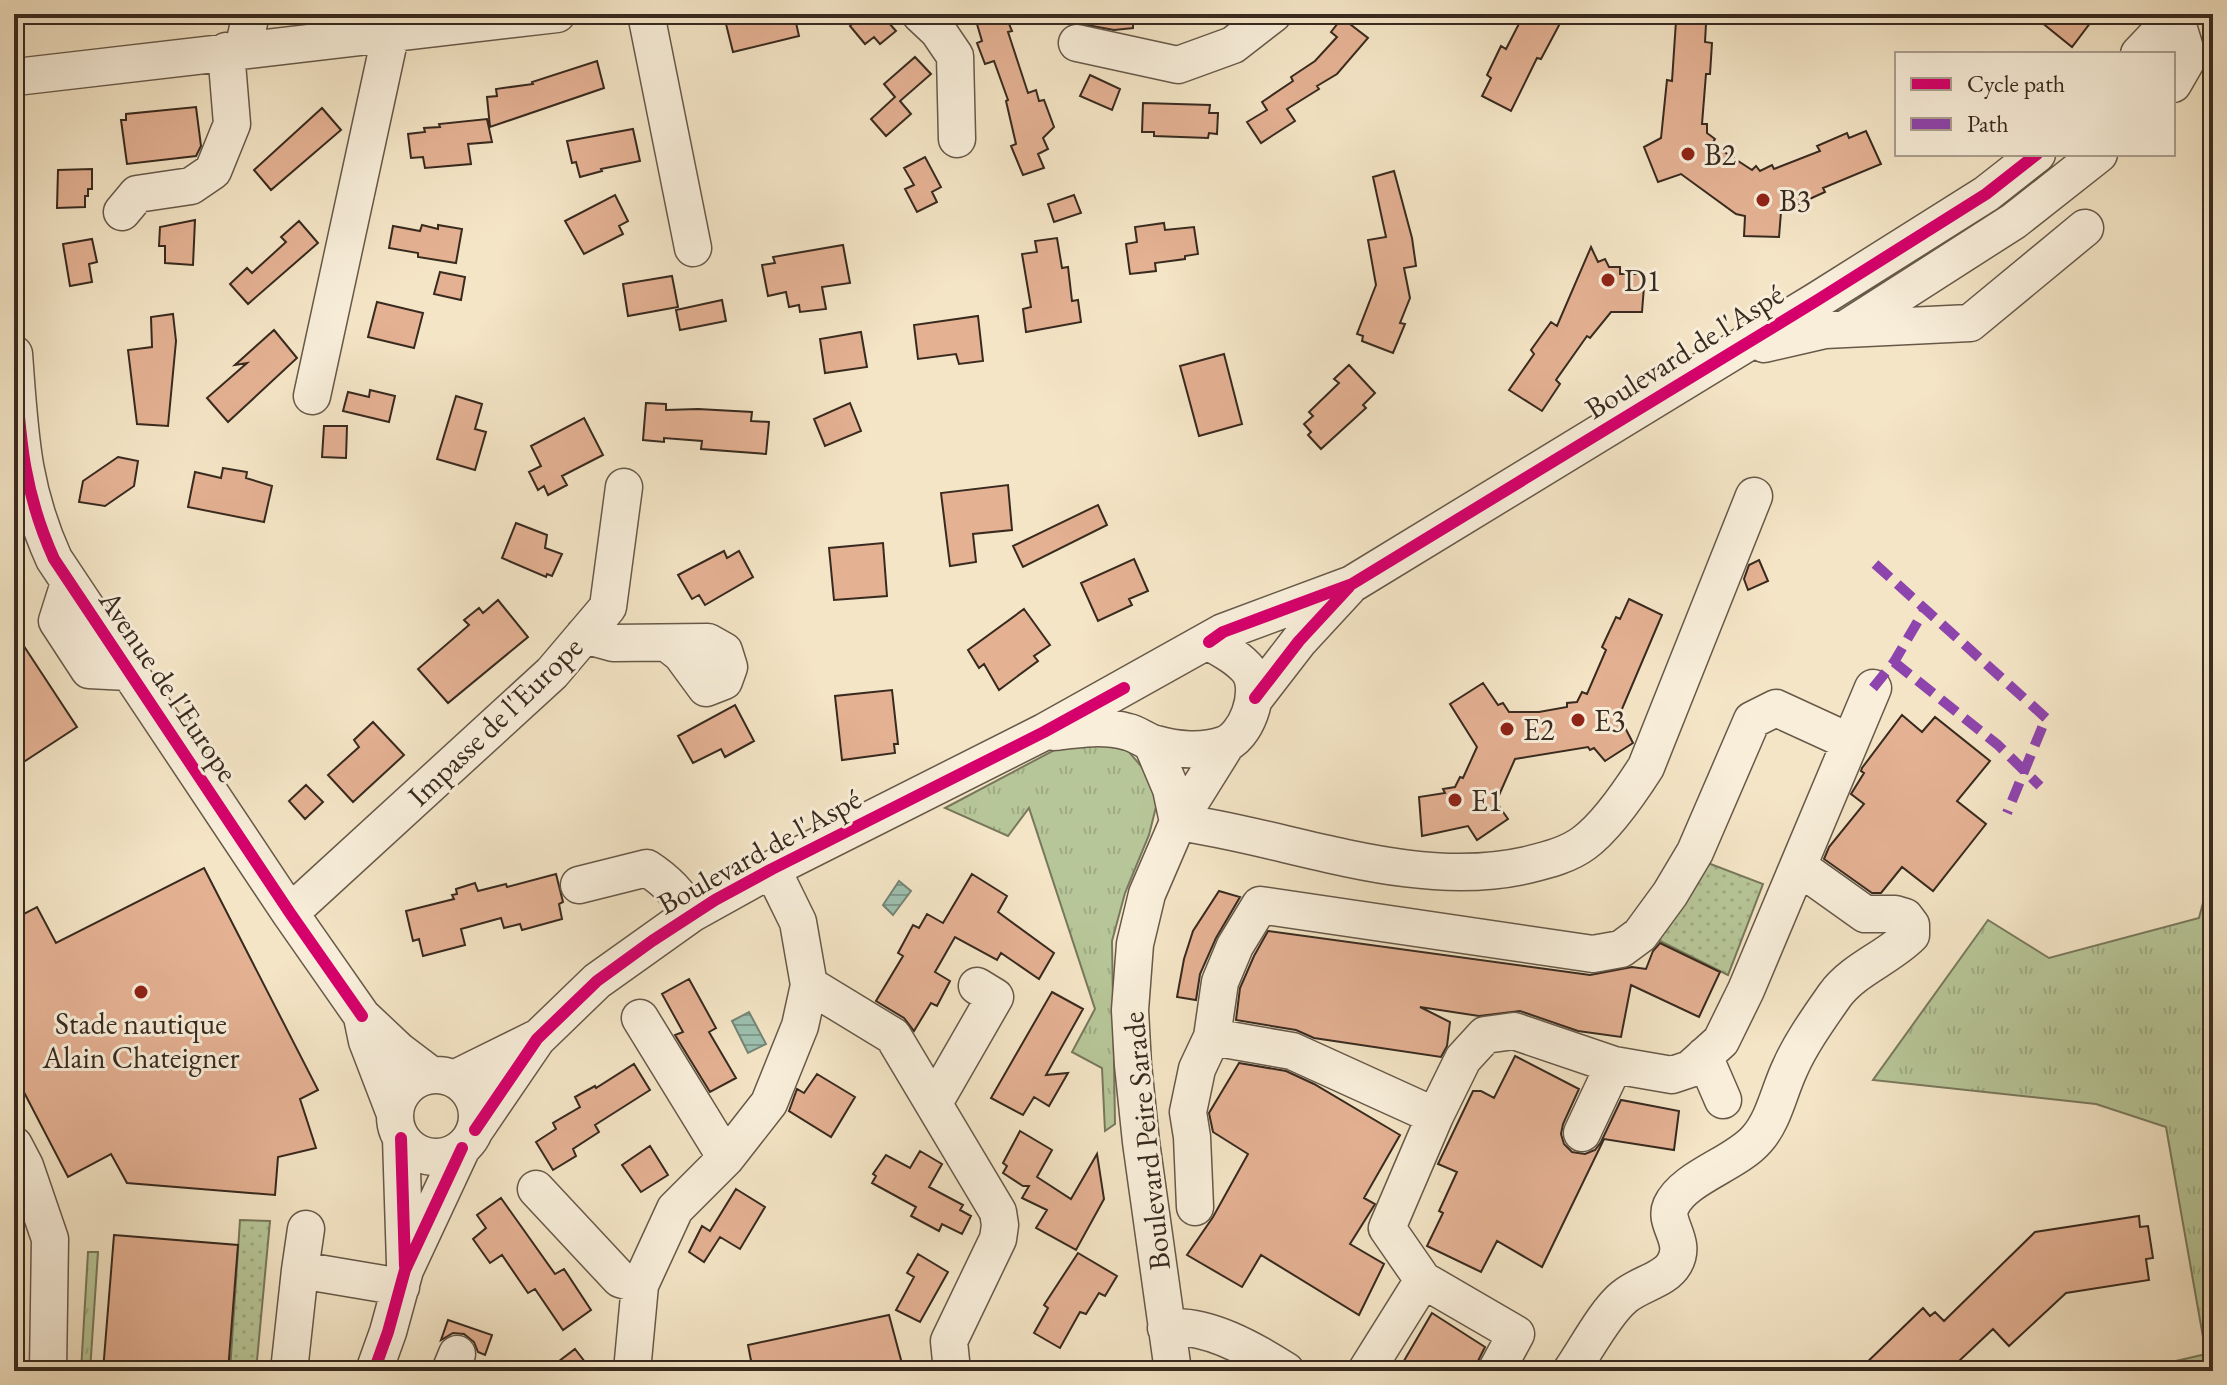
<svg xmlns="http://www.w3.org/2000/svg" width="2227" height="1385" font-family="'EB Garamond',serif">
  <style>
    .grass { fill: url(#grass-tufts); stroke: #78785c; stroke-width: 2 }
    .park { fill: url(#park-dots); stroke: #78785c; stroke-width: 2 }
    .water { fill: url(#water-rules); stroke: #758475; stroke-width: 2 }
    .building { fill: #e4b193; stroke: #382a1f; stroke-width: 2 }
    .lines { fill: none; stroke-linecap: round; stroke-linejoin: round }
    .minor-casing { stroke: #675949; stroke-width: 39 }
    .minor { stroke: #f8eeda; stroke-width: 36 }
    .quiet { stroke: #8e44ad; stroke-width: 10; stroke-dasharray: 20 10; stroke-linecap: butt }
    .cycleway-casing { stroke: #f8eeda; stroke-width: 17 }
    .cycleway { stroke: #d6006c; stroke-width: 12 }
    .poi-dot { fill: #8f2418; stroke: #f8eeda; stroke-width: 3 }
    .labels { text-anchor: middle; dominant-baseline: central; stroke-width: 6; stroke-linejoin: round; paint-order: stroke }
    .poi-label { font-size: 30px; fill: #382a1f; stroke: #f8eeda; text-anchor: start }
    .street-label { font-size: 30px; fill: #382a1f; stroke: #f8eeda }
  </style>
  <defs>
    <pattern id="grass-tufts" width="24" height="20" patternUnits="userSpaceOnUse" patternTransform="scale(2)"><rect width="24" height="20" fill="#b7c698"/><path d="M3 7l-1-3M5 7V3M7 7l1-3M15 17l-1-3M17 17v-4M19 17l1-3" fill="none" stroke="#9eaa83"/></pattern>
    <pattern id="park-dots" width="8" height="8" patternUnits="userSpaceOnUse" patternTransform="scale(2)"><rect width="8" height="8" fill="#b7c698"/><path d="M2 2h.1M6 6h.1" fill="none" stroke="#9eaa83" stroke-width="1.8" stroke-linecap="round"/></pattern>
    <pattern id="water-rules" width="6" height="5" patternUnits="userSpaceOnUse" patternTransform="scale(2)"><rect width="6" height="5" fill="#9dc0af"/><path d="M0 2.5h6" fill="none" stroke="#819c8e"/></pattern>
  </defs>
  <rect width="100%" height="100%" fill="#f4e5c6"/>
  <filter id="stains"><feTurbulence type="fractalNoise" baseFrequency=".0025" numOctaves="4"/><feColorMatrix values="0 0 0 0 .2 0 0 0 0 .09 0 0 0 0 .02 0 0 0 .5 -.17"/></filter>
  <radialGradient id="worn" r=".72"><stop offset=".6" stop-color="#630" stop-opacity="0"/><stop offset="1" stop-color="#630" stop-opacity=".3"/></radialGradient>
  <path class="grass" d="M1114,744L1129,752L1147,773L1157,803L1149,835L1125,893L1112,941L1115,1124L1105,1131L1102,1068L1072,1052L1095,1009L1029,808L1008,836L945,808L1062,746Z
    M2213,865V1371H2133L2206,1354L2166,1127L2096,1104L1873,1080L1988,920L2049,958L2199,918Z
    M88,1252H98L90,1371H81Z"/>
  <path class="park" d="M1700,860L1763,884L1728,975L1654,938Z
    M240,1220L270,1221L256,1371H230Z"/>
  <path class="water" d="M899,881L911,891L893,915L883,905Z
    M749,1012L766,1044L748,1053L732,1021Z"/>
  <path class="building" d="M746,14H794L799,36L733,52L725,20Z
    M862,14H881L896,31L880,44L874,37L865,44L850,26Z
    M974,14H1005L1012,31L1008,32L1028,93L1036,90L1039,101L1044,100L1054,127L1043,138L1048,149L1038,154L1044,168L1023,175L1011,146L1016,144L1006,101L1008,100L994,61L985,64L977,43L982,41Z
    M1075,14H1133V28L1114,30L1076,23Z
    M1524,14H1565L1541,59L1537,58L1511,111L1482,96L1491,78L1487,75L1501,46L1506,49Z
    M2031,14H2097L2072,47Z
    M1342,18L1368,38L1337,74L1317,86L1319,89L1287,109L1295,121L1261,143L1247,122L1267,110L1262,102L1293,81L1291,77L1315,61L1337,37L1331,32Z
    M1676,21L1706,24L1705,42L1712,43L1710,74H1706L1702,124H1707V133L1715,139L1712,144L1752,170L1756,166L1760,171L1772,165L1774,169L1820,151L1817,146L1847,133L1849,138L1866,131L1881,164L1823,188L1825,192L1781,212L1779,237L1744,236L1745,216L1736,214L1681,174L1658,182L1644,147L1661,138L1667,80L1672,81Z
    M915,57L931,74L900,101L911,114L886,136L871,119L895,97L884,84Z
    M597,61L604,88L490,127L487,97L497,96L496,89L533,84L532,82Z
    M1090,75L1120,89L1112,110L1080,96Z
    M1143,103L1210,105L1209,113H1218L1217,134L1209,133L1208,138L1154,136V132H1142Z
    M196,107L201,146L196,156L127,164L121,120H126V114Z
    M322,108L341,130L271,190L254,170Z
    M487,119L492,142L468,144L471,164L425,168L423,157L411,158L408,134L425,132L424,128L440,127L439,124Z
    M633,129L640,161L601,169L602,171L580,177L576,162L572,163L567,141Z
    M925,157L941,187L932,192L937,202L917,212L905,189L914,185L904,168Z
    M92,169V189H88V196H85V207L57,208L58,170Z
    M1394,171L1412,238L1416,266L1404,268L1410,298L1400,323L1405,324L1393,353L1362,341L1363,336L1357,334L1376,285L1368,240L1386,237L1373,177Z
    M615,195L628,221L619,226L623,234L584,254L565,221Z
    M1074,195L1081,213L1054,222L1048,204Z
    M195,220L193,265L165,263V246H159L160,227Z
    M299,221L318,243L248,304L230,284L247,268L252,273L286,242L281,237Z
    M1164,223L1165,230L1194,227L1198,254L1185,256V259L1155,263L1156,271L1130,274L1126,244L1137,242L1135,227Z
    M422,225L438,229V225L462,229L456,263L418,257V253L389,248L393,226L420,231Z
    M1057,238L1062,268L1068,267L1072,301L1078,300L1081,322L1026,332L1023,309L1031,307L1022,254L1037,252L1035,241Z
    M92,239L97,262L89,264L92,282L70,286L63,244Z
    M843,245L850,283L822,287L826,309L800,312L799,305L789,307L786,292L768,296L762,265L775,263L773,257Z
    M1591,247L1598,262L1605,259L1609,267H1620V274H1645L1642,312H1611L1590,338L1587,336L1556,380L1560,384L1542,411L1509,390L1534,354L1531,350L1551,322L1557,326Z
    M440,272L465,277L461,300L434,294Z
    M672,276L678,307L628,316L623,284Z
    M722,300L726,321L680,330L676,310Z
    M377,302L423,313L414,348L368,337Z
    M173,314L176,341L168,426L137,424L128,350L152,347L151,317Z
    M978,316L983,361L959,364L956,354L918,359L914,325Z
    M274,330L297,358L228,422L207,398L247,363L235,365Z
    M861,332L867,367L825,373L820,339Z
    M1224,354L1242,424L1199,436L1180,366Z
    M1349,365L1375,393L1363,405L1366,408L1321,449L1308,435L1311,432L1304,424L1313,416L1309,412L1339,383L1334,379Z
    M370,390L395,396L389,422L343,411L348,392L369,397Z
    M456,396L482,404L475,429L486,432L475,470L437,459Z
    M646,403L666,404V410L698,409L752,412L751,421L769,422L766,454L701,449L702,441L664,438V442L643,440Z
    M850,403L861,431L825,446L814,419Z
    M584,418L603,455L562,476L567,485L548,495L544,486L538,490L529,472L541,466L531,446Z
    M324,426H347L346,458L322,457Z
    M118,457L138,461L134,486L105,506L79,502L83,481Z
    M223,468L247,472L246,478L272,486L264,522L188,507L195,472L221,478Z
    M1008,485L1012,530L973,534L976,562L950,566L941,493Z
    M1098,505L1107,525L1023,567L1013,546Z
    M516,523L547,535L545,548L562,554L552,576L547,574L546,577L502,558Z
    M883,543L887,596L834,600L829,548Z
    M724,551L727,558L739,551L753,577L705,605L699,595L692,599L678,575Z
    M1134,559L1148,591L1129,599L1132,605L1098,621L1081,583Z
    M1759,560L1768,581L1748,590L1744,579L1749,565Z
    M1629,599L1662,615L1619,716L1633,743L1605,761L1594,748L1590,750L1588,747L1515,759L1496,802L1508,819L1477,840L1468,826L1422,836L1419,797L1445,793L1443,789L1455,787L1460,777L1463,778L1477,747L1450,704L1483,683L1498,705L1503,703L1509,712H1539L1567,707V703L1577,702L1582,692L1587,694L1606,650L1602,647L1616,617L1620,619Z
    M498,600L528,637L448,703L418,669L469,625L464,620L479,608L483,613Z
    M1024,609L1050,645L1034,656L1038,661L999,690L984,664L979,668L968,650Z
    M14,631L77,727L22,763L14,751Z
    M892,690L898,744H894L895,753L842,760L835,696Z
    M735,705L754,741L725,757L721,749L693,763L678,736Z
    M1902,715L1922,732L1935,717L1990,761L1957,801L1986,824L1933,891L1902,867L1881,893H1872L1824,859L1829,847L1864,804L1851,794L1864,773L1861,771L1862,768Z
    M373,722L404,755L353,802L328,775L359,747L354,740Z
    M306,785L323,802L305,819L289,801Z
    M204,868L318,1090L300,1099L316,1148L278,1157L275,1195L127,1183L111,1154L68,1177L14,1073V919L37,907L56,943Z
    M556,874L563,902L559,904L562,919L522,930L520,924L504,928L501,918L461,929L465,945L423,956L419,939L413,941L406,911L454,899L452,895L457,894L456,889L475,883L478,891L506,884L507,887Z
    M972,874L1007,896L998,912L1054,953L1039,979L1001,953L997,960L955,937L935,972L950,981L937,1006L931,1003L914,1031L904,1018L876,1001L903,956L898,953L913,925L919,928L927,914L943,923Z
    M1219,891L1240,897L1216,938L1200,974L1196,1000L1177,997L1184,959L1193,931Z
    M1268,931L1590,975L1632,967L1646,969L1653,951L1660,943L1720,972L1699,1017L1631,985L1621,1037L1578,1031L1520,1011L1479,1016L1420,1007L1450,1022L1447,1046L1441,1057L1314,1038L1296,1030L1236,1020L1240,988L1254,956Z
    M689,979L716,1028L709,1032L736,1078L710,1092L675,1035L683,1032L662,994Z
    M1052,992L1083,1009L1046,1075L1068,1073L1049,1106L1034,1097L1023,1115L991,1098Z
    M1515,1056L1579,1089L1563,1124L1561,1134L1564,1144L1572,1152L1585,1154L1595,1150L1601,1142L1621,1100L1679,1111L1674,1150L1604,1139L1542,1267L1497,1241L1481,1272L1427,1246L1443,1213L1439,1211L1457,1172L1438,1164L1473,1091H1481L1494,1098Z
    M1239,1063L1286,1071L1314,1084L1400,1135L1364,1198L1375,1204L1350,1244L1384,1264L1359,1315L1261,1255L1242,1287L1187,1255L1213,1217L1248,1154L1213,1132L1209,1113Z
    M634,1064L650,1090L595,1125L599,1132L573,1149L576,1156L553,1170L536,1142L556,1129L553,1123L580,1107L575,1097L595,1086L596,1088Z
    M817,1074L855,1097L831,1137L789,1111L797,1089L804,1093Z
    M1020,1131L1052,1150L1037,1177L1071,1199L1097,1154L1104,1199L1076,1250L1036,1228L1047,1210L1022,1198L1029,1186H1023L1003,1173L1007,1166L1003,1163Z
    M650,1146L668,1175L641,1192L622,1165Z
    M920,1151L942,1164L929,1187L963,1205L960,1210L971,1216L962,1234L942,1224L939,1231L911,1216L916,1207L872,1183L876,1176L873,1174L886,1155L910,1168Z
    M736,1189L765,1207L740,1249L720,1237L704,1262L689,1252L702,1226L710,1231Z
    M501,1198L555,1274L564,1269L591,1310L563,1330L535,1289L528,1293L502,1255L490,1263L473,1239L486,1228L477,1215Z
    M2139,1216L2140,1227L2148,1226L2153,1258L2146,1259L2149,1280L2066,1293L2009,1346L1993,1329L1959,1361L1968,1371H1858L1923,1308L1930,1316L1935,1312L1944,1321L2035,1232Z
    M114,1235L238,1245L228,1371H103Z
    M1078,1253L1117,1276L1105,1296L1099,1293L1086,1314L1080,1312L1060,1348L1034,1333L1048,1308L1044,1305Z
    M918,1254L948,1272L920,1322L896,1310L914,1277L907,1273Z
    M1432,1313L1485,1347L1473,1371H1398Z
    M889,1315L904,1371H808L807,1366L783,1371H753L748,1345Z
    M448,1320L492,1335L485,1355L478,1352L474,1342L464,1334L453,1333L441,1340Z
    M575,1349L592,1371H546Z"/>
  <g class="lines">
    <defs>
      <path id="minor" d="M646,14L693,248
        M920,14L938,31L955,56L957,139
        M1077,43L1178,65L1233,45L1273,14
        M243,49L251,14
        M2139,54L2177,14
        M16,77L557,14
        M2173,84L2188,58L2175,16
        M122,212L137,194L191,186L213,171L232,124L226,51
        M1847,328L2014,221L2099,154
        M1764,344L1825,330L1970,323L2085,228
        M14,354C20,432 21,486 54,559L290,913L362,1016L398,1050L431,1075
        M312,396L391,32
        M69,583L57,621L89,670L128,672
        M584,635L613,643L708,642L724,651L729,667L724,681L706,688L681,654L667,643
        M1255,698L1299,641L1348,588
        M1054,732C1078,729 1103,725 1128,732C1138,734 1146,742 1156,744C1176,750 1203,752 1223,745C1246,738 1263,692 1249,671C1239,658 1223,650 1209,642
        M1152,744L1171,789L1178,822
        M1178,822C1291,838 1413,891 1527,865C1547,860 1568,855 1584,843C1607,826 1630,792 1646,767L1754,496
        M579,885L647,868C667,881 679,894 691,914
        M290,913L552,673L608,607L624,487
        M809,985L893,1036L998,1212L1000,1225L998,1239L949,1341L952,1371
        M362,1017L367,1041L395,1114
        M640,1018L726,1158
        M1212,1037L1292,1051L1435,1116L1387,1228L1423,1280L1366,1371
        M1704,1056L1723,1100
        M395 1116a41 41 0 1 1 82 0a41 41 0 1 1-82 0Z
        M454,1079L535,1039
        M934,1103L995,997L977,986
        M1435,1116L1463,1059L1485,1035L1514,1031L1614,1065L1672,1075L1690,1069L1721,1041L1746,990L1873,688
        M475,1130L537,1039L597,981L691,914L772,869L1044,732L1223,632L1352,584L1816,301L1986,194L2037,154
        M1582,1133L1614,1065
        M401,1138L405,1264
        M14,1145L25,1166L50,1239L48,1371
        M536,1189L620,1279L640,1285
        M1195,1207L1192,1137L1188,1112L1197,1069L1212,1037L1220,982L1235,946L1260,905L1593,954L1621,949L1640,935L1670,894L1695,852L1752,720L1776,708L1850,742
        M300,1270L306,1229
        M1423,1280L1516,1334L1496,1371
        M1166,1328C1205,1322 1255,1351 1286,1371
        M289,1371L300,1270L401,1287
        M374,1371L388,1332L405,1270L462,1148
        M450,1371L457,1354
        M632,1371L640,1285L675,1209L726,1158L769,1103L800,1026L809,985L798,922L772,869
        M1173,1371L1141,1142L1133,1065L1130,1010L1135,944L1147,894L1178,822L1226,745
        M1571,1371C1585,1351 1606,1311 1624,1297C1639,1284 1665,1280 1674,1264C1688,1241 1663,1224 1671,1206C1684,1177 1736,1164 1757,1139C1774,1120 1779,1091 1790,1068C1801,1043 1819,1018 1835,995C1854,969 1888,958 1911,935V925L1905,917L1895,914H1865L1799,867"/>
    </defs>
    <use href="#minor" class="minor-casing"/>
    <use href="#minor" class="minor"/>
    <path class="quiet" d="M1875,564L2046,718L2007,813
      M1894,662L1998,745L2040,786
      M1873,688L1894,662L1925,609"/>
    <defs>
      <path id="cycleway" d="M14,354C20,432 21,486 54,559L290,913L362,1016
        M1209,642L1223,632L1352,584L1816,301L1986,194L2037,154
        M1255,698L1299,641L1349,587
        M475,1130L537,1039L597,981L652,941L715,900L772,869L1044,732L1124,688
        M401,1138L405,1266
        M374,1371L388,1332L405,1270L462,1148"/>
    </defs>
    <use href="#cycleway" class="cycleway-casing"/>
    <use href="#cycleway" class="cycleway"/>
  </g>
  <g class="poi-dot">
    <circle cx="1688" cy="154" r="8"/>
    <circle cx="1763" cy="200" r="8"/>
    <circle cx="1608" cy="280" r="8"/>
    <circle cx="1578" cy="720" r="8"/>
    <circle cx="1507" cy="729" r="8"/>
    <circle cx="1455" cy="800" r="8"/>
    <circle cx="141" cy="992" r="8"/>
  </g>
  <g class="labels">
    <g class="poi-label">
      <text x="1704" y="154">B2</text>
      <text x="1779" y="200">B3</text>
      <text x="1624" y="280">D1</text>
      <text x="1594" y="720">E3</text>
      <text x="1523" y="729">E2</text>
      <text x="1471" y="800">E1</text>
      <text x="141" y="1023" text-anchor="middle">Stade nautique<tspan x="141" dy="34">Alain Chateigner</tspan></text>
    </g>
    <g class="street-label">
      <text transform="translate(1684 351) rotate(-32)">Boulevard de l'Aspé</text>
      <text transform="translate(169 686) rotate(56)">Avenue de l'Europe</text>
      <text transform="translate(495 721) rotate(-44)">Impasse de l'Europe</text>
      <text transform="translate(759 851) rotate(-29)">Boulevard de l'Aspé</text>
      <text transform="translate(1146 1141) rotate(-96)">Boulevard Peire Sarade</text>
    </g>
  </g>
  <rect width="2227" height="1385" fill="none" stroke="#f4e5c6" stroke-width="48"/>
  <rect x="16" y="16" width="2195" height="1353" fill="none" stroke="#382a1f" stroke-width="4"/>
  <rect x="24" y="24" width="2179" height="1337" fill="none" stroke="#382a1f" stroke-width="2"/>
  <rect x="1895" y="52" width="280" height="104" fill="#f8eeda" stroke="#aba08f" stroke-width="2"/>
  <rect x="1911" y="78" width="40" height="12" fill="#d6006c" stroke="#aba08f" stroke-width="2"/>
  <text x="1967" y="92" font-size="24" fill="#382a1f">Cycle path</text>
  <rect x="1911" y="118" width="40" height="12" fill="#8e44ad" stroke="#aba08f" stroke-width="2"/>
  <text x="1967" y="132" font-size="24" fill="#382a1f">Path</text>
  <rect width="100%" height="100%" filter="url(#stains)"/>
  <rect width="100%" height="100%" fill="url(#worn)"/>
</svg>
